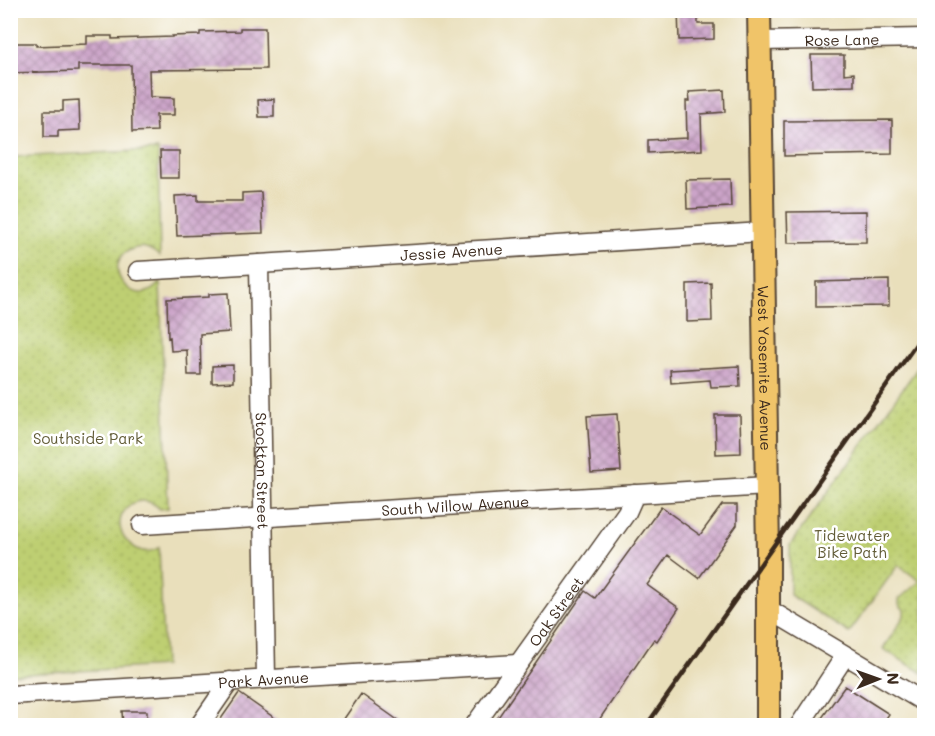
<svg xmlns="http://www.w3.org/2000/svg" width="935" height="736" font-family="Mali,sans-serif">
  <style>
    .park { fill: url(#park-dots); stroke: #7c7c48; stroke-width: 1.5 }
    .building { fill: url(#building-cross-hatch) }
    .lines { fill: none; stroke-linecap: round; stroke-linejoin: round }
    .minor-casing { stroke: #554536; stroke-width: 21 }
    .major-casing { stroke: #554536; stroke-width: 26 }
    .minor { stroke: #fff; stroke-width: 18 }
    .major { stroke: #f0c469; stroke-width: 22 }
    .rail { stroke: #3b2a1e; stroke-width: 4.5 }
    .labels { text-anchor: middle; dominant-baseline: central; stroke-width: 5; stroke-linejoin: round; paint-order: stroke }
    .street-label { font-size: 15px; fill: #3b2a1e; stroke: #fff }
    .park-label { font-size: 15px; fill: #625c37; stroke: #fff }
  </style>
  <defs>
    <pattern id="park-dots" width="8" height="8" patternUnits="userSpaceOnUse" patternTransform="scale(1.5)"><rect width="8" height="8" fill="#becf72"/><path d="M2 2h.1M6 6h.1" fill="none" stroke="#a4b262" stroke-width="1.8" stroke-linecap="round"/></pattern>
    <pattern id="building-cross-hatch" width="8" height="8" patternUnits="userSpaceOnUse" patternTransform="scale(1.5)"><rect width="8" height="8" fill="#cca4c9"/><path d="M0 0l8 8M0 8l8-8" fill="none" stroke="#a786a3"/></pattern>
  </defs>
  <rect width="100%" height="100%" fill="#fff"/>
  <filter id="ink" filterUnits="userSpaceOnUse"><feTurbulence type="fractalNoise" baseFrequency=".0167" numOctaves="2"/><feDisplacementMap in="SourceGraphic" scale="12" xChannelSelector="R" yChannelSelector="G"/><feConvolveMatrix kernelMatrix="1 2 1 2 8 2 1 2 1" color-interpolation-filters="sRGB"/></filter>
  <filter id="wash" filterUnits="userSpaceOnUse"><feTurbulence type="fractalNoise" baseFrequency=".008" numOctaves="4" result="noise"/><feDisplacementMap in="SourceGraphic" scale="24" xChannelSelector="R" yChannelSelector="G"/><feGaussianBlur stdDeviation="1.35" result="paint"/><feColorMatrix in="noise" values="0 0 0 0 0 0 0 0 0 0 0 0 0 0 0 0 0 1.4 0 .05"/><feComposite in="paint" operator="in"/></filter>
  <g filter="url(#wash)">
    <rect width="100%" height="100%" fill="#e9dfbb"/>
    <path class="park" d="M158,150L160,256C150,249 143,244 130,250C98,265 135,315 160,282L168,508L160,509C135,483 98,526 137,549C144,553 153,552 159,547L164,666L11,675V157Z
      M924,359V674L883,649L904,616V610L899,604V599L920,581L898,565L849,633L790,595V545Z"/>
    <g id="blocks">
      <path class="building" d="M678,10H698V24H714V39L679,40Z
        M240,28H265L266,69L149,70L150,97L174,98V115H156L157,131L132,132L131,65H78V71L10,73V43H36V46L87,44V36H112V39L172,37V36L200,35V32L240,31Z
        M811,55H844V74L854,73V86L812,87Z
        M724,90L725,112L701,114L702,150L648,153V140L687,138L686,101H690L689,92Z
        M274,99V117H259L258,100Z
        M79,100L80,130L58,131V137H44V111H63V101Z
        M892,120V154L784,156V121Z
        M160,151H179V178H161Z
        M730,179L731,207L687,209L686,180Z
        M261,192L263,233L177,236L175,196L198,195V201H242V193Z
        M866,211V242L788,243L787,212Z
        M889,280V306L816,307V282Z
        M711,283L712,321L687,322V284Z
        M228,293L230,332L200,334L201,375H188L187,350L171,351L170,337L168,338L167,299L209,297V294Z
        M233,365V382L212,383V366Z
        M739,366L740,386L711,387L710,380L671,383L670,370Z
        M617,414L621,471L591,473L587,416Z
        M715,415H740L741,453L716,454Z
        M722,505H737V525L699,578L668,555L647,585L679,608L657,641L654,639L595,726H492L585,591L595,598L661,507L700,535Z
        M845,686L889,714L881,726H816Z
        M239,693L286,726H216Z
        M361,694L406,726H339Z
        M122,711H147V726H123Z"/>
    </g>
  </g>
  <g filter="url(#ink)">
    <use href="#blocks" fill-opacity="0" stroke="#554536" stroke-width="1.5"/>
    <g class="lines">
      <defs>
        <g id="minor">
          <path id="s1" d="M760,41L924,38"/>
          <path id="s2" d="M259,264L266,679"/>
          <path id="s3" d="M138,271L259,264L762,232"/>
          <path id="s4" d="M142,525L767,486"/>
          <path d="M768,609L924,702"/>
          <path id="s5" d="M10,695L517,664"/>
          <path d="M199,726L230,681"/>
          <path id="s6" d="M474,726L627,512L635,494"/>
          <path d="M799,726L845,656"/>
        </g>
        <g id="major">
          <path id="s7" d="M759,10L768,553V726"/>
        </g>
      </defs>
      <use href="#minor" class="minor-casing"/>
      <use href="#major" class="major-casing"/>
      <use href="#minor" class="minor"/>
      <use href="#major" class="major"/>
      <path class="rail" d="M646,726L924,333"/>
    </g>
  </g>
  <g class="labels">
    <g class="street-label">
      <text stroke="none"><textPath href="#s1" startOffset="82">Rose Lane</textPath></text>
      <text stroke="none"><textPath href="#s3" startOffset="314">Jessie Avenue</textPath></text>
      <text stroke="none"><textPath href="#s7" startOffset="358">West Yosemite Avenue</textPath></text>
      <text stroke="none"><textPath href="#s2" startOffset="207">Stockton Street</textPath></text>
      <text stroke="none"><textPath href="#s4" startOffset="314">South Willow Avenue</textPath></text>
      <text stroke="none"><textPath href="#s6" startOffset="141">Oak Street</textPath></text>
      <text stroke="none"><textPath href="#s5" startOffset="254">Park Avenue</textPath></text>
    </g>
    <g class="park-label">
      <text x="88" y="438">Southside Park</text>
      <text x="852" y="535">Tidewater<tspan x="852" dy="17">Bike Path</tspan></text>
    </g>
  </g>
  <rect width="935" height="736" fill="none" stroke="#fff" stroke-width="36"/>
  <g transform="translate(878 679) rotate(89)" stroke="#ffffff" stroke-width="4.5" paint-order="stroke">
  <path d="M0-4.5L10 22L0 15L-10 22Z" fill="#3b2a1e"/>
  <text y="-9" font-size="16" font-weight="bold" text-anchor="middle" fill="#3b2a1e">N</text>
  </g>
</svg>
